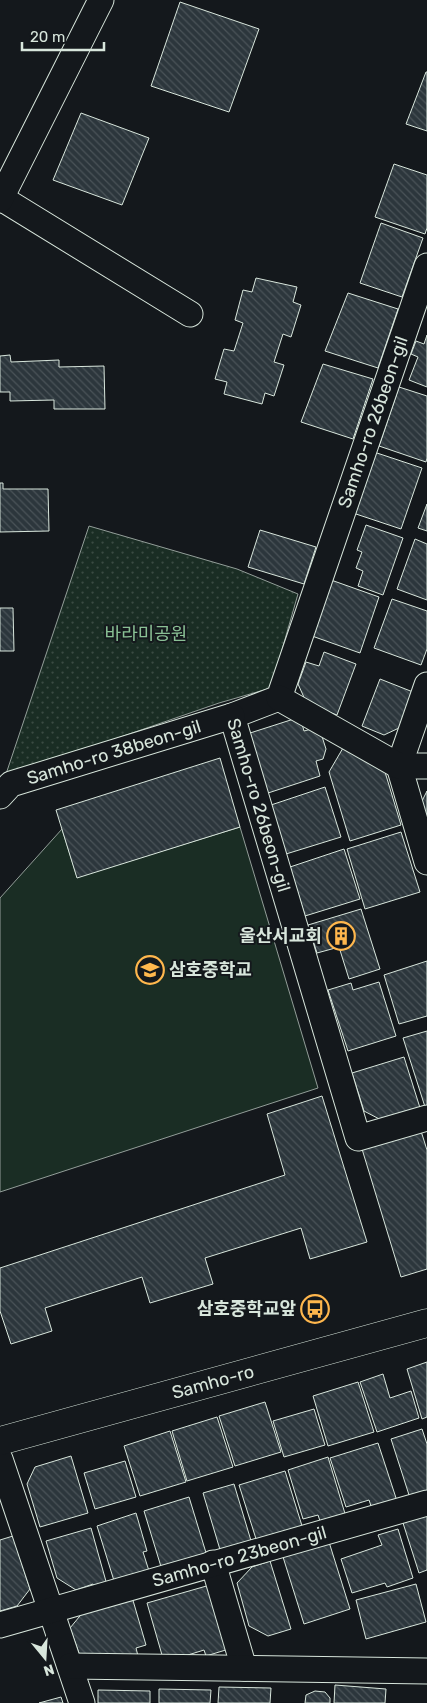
<svg xmlns="http://www.w3.org/2000/svg" width="427" height="1703" font-family="Rubik,'Noto Sans KR',sans-serif">
  <style>
    .grass { fill: #1a2d24; stroke: #939e99 }
    .park { fill: url(#park-dots); stroke: #939e99 }
    .building { fill: url(#building-back-hatch); stroke: #d8e6dc }
    .lines { fill: none; stroke-linecap: round; stroke-linejoin: round }
    .minor-casing { stroke: #d8e6dc; stroke-width: 27 }
    .secondary-casing { stroke: #d8e6dc; stroke-width: 29 }
    .minor { stroke: #14181c; stroke-width: 25 }
    .secondary { stroke: #14181c; stroke-width: 28 }
    .labels { text-anchor: middle; dominant-baseline: central; stroke-width: 4; stroke-linejoin: round; paint-order: stroke }
    .street-label { font-size: 18px; fill: #d8e6dc; stroke: #14181c }
    .park-label { font-size: 18px; fill: #8ac095; stroke: #14181c }
    .poi-label { font-size: 18px; font-weight: bold; fill: #d8e6dc; stroke: #14181c; text-anchor: end }
  </style>
  <defs>
    <pattern id="park-dots" width="8" height="8" patternUnits="userSpaceOnUse" patternTransform="scale(1.25)"><rect width="8" height="8" fill="#1a2d24"/><path d="M2 2h.1M6 6h.1" fill="none" stroke="#3b4b43" stroke-width="1.8" stroke-linecap="round"/></pattern>
    <pattern id="building-back-hatch" width="6" height="6" patternUnits="userSpaceOnUse" patternTransform="scale(1.25)"><rect width="6" height="6" fill="#2c363c"/><path d="M-1 5l2 2M0 0l6 6M5-1l2 2" fill="none" stroke="#4a5358"/></pattern>
  </defs>
  <rect width="100%" height="100%" fill="#14181c"/>
  <path class="grass" d="M240,827L318,1088L0,1192V898L62,829L77,877Z"/>
  <path class="park" d="M89,526L237,569L298,594L271,688L219,703L5,777Z"/>
  <path class="building" d="M180,2L259,29L229,112L151,86Z
    M426,72H427V131L406,124Z
    M81,113L149,138L122,205L53,180Z
    M394,164L427,175V228L425,234L375,217Z
    M381,223L423,238L402,297L360,283Z
    M256,278L297,287L293,302L301,305L291,337L283,334L274,362L284,365L274,396L265,393L262,404L224,394L227,382L215,379L224,349L234,351L243,323L235,320L243,290L252,292Z
    M348,293L398,309L378,368L325,351Z
    M427,335V387L409,380L418,357L411,354L416,341L424,344Z
    M10,355L11,362L59,360V367L104,366L105,409H54V400L10,401V392H0V356Z
    M323,364L373,379L353,439L301,422Z
    M399,387L427,396V458L426,462L379,446Z
    M374,452L422,468L401,529L353,513Z
    M0,483H3V489H48L49,531L0,532Z
    M427,504V531L418,528Z
    M366,525L403,538L383,595L358,586L363,571L356,568L362,552L357,550Z
    M260,530L316,547L304,584L248,567Z
    M415,539L427,544V600L397,589Z
    M331,580L379,597L360,653L312,636Z
    M392,599L427,611V649L421,665L374,648Z
    M0,608H13L14,651H0Z
    M324,652L356,664L337,715L307,704L298,684L306,662L319,666Z
    M380,679L413,692L399,728L384,735L362,726Z
    M300,717L304,731L319,727L326,749L323,759L316,761L320,776L265,794L247,734Z
    M343,748L385,772L401,825L350,841L329,772Z
    M220,758L240,827L77,878L56,810Z
    M325,787L341,837L286,854L271,805Z
    M427,791V818L422,801Z
    M401,832L420,892L365,909L347,849Z
    M344,849L360,899L305,916L290,867Z
    M361,909L380,969L349,979L339,947L317,953L308,925Z
    M427,961V1016L399,1024L384,975Z
    M379,982L396,1036L348,1051L328,990L351,983L353,990Z
    M427,1031V1110H426L403,1038Z
    M404,1057L421,1111L385,1122L364,1111L352,1073Z
    M322,1096L367,1242L310,1259L301,1228L205,1258L213,1284L150,1303L142,1277L45,1308L52,1331L11,1344L0,1311V1268L285,1175L267,1114Z
    M421,1131L427,1150V1269L401,1277L362,1149Z
    M427,1362V1417L422,1419L407,1369Z
    M383,1374L390,1398L411,1391L419,1418L377,1432L360,1382Z
    M358,1382L374,1432L328,1446L313,1396Z
    M265,1402L281,1452L235,1466L219,1416Z
    M314,1409L325,1445L284,1457L273,1421Z
    M217,1417L233,1467L187,1481L172,1431Z
    M422,1429L427,1444V1493L410,1498L391,1439Z
    M170,1431L186,1482L140,1496L124,1446Z
    M378,1443L397,1501L372,1509L369,1500L346,1507L330,1458Z
    M71,1456L88,1513L40,1527L27,1484L35,1467Z
    M328,1457L346,1517L321,1524L318,1515L303,1519L288,1470Z
    M125,1461L136,1497L95,1509L84,1473Z
    M285,1471L303,1529L257,1542L239,1485Z
    M234,1484L252,1544L221,1553L203,1493Z
    M189,1497L207,1556L162,1570L144,1511Z
    M136,1513L147,1551L143,1552L150,1574L115,1584L97,1526Z
    M427,1515V1570L419,1573L403,1523Z
    M91,1528L107,1585L95,1588L93,1584L76,1590L57,1578L46,1541Z
    M398,1529L413,1578L387,1587L385,1583L352,1593L341,1559L382,1545L378,1535Z
    M13,1536L30,1589L17,1606L0,1611V1540Z
    M329,1542L350,1609L304,1624L283,1557Z
    M270,1561L291,1629L268,1636L249,1626L237,1583L252,1567Z
    M416,1584L426,1622L366,1639L356,1600Z
    M210,1585L229,1649L206,1656L204,1650L172,1660L162,1655L147,1603Z
    M132,1597L146,1645L136,1648L138,1656H80L70,1628L84,1611Z
    M335,1685L386,1689L385,1703H334Z
    M219,1687L271,1688L270,1703H218Z
    M159,1689L211,1690L210,1703H159Z
    M98,1690L150,1691V1703H98Z
    M315,1691L325,1692L330,1698V1703H305L306,1695Z
    M61,1697L63,1703H39Z"/>
  <g class="lines">
    <defs>
      <g id="minor">
        <path d="M1,198L190,314"/>
        <path d="M0,200L101,0"/>
        <path id="s1" d="M427,266L279,698L232,716L358,1138L427,1118"/>
        <path d="M427,685L399,766L427,862"/>
        <path d="M279,698L399,766H427"/>
        <path id="s2" d="M0,796L11,784L232,716"/>
        <path d="M0,1459L82,1703"/>
        <path d="M213,1563L244,1668"/>
        <path id="s3" d="M0,1625L427,1503"/>
        <path d="M70,1666L427,1671"/>
      </g>
      <g id="secondary">
        <path id="s4" d="M0,1441L427,1323"/>
      </g>
    </defs>
    <use href="#minor" class="minor-casing"/>
    <use href="#secondary" class="secondary-casing"/>
    <use href="#minor" class="minor"/>
    <use href="#secondary" class="secondary"/>
  </g>
  <defs>
    <symbol id="building-ring" viewBox="-11 -11 22 22"><circle r="9.5" fill="#14181c" stroke="#ffb74d" stroke-width="1.5"/><path d="M-4-6H4V6H1V3H-1V6H-4ZM-2.5-4.3h1.7v1.8h-1.7ZM.8-4.3h1.7v1.8H.8ZM-2.5-1h1.7V.8h-1.7ZM.8-1h1.7V.8H.8Z" fill="#ffb74d"/></symbol>
    <symbol id="school-ring" viewBox="-11 -11 22 22"><circle r="9.5" fill="#14181c" stroke="#ffb74d" stroke-width="1.5"/><path d="M0-5L7-2L0 1L-7-2ZM-4 1L0 2.5L4 1V4Q0 6-4 4Z" fill="#ffb74d"/></symbol>
    <symbol id="bus-ring" viewBox="-11 -11 22 22"><circle r="9.5" fill="#14181c" stroke="#ffb74d" stroke-width="1.5"/><path d="M-5-6H5V4H4V6H2V4H-2V6H-4V4H-5ZM-3.5-4V0h7V-4ZM-3.5 1.2v1.5H-2V1.2ZM2 1.2v1.5H3.5V1.2Z" fill="#ffb74d"/></symbol>
  </defs>
  <g fill-rule="evenodd">
    <use href="#building-ring" x="325" y="920" width="32" height="32"/>
    <use href="#school-ring" x="134" y="954" width="32" height="32"/>
    <use href="#bus-ring" x="299" y="1293" width="32" height="32"/>
  </g>
  <g class="labels">
    <g class="street-label">
      <text transform="translate(373 422) rotate(-71)">Samho-ro 26beon-gil</text>
      <text stroke="none"><textPath href="#s2" startOffset="124">Samho-ro 38beon-gil</textPath></text>
      <text stroke="none"><textPath href="#s1" startOffset="600">Samho-ro 26beon-gil</textPath></text>
      <text stroke="none"><textPath href="#s4" startOffset="221">Samho-ro</textPath></text>
      <text stroke="none"><textPath href="#s3" startOffset="249">Samho-ro 23beon-gil</textPath></text>
    </g>
    <g class="park-label">
      <text x="146" y="634">바라미공원</text>
    </g>
    <g class="poi-label">
      <text x="322" y="936">울산서교회</text>
      <text x="169" y="970" text-anchor="start">삼호중학교</text>
      <text x="296" y="1309">삼호중학교앞</text>
    </g>
  </g>
  <g transform="translate(45 1658) rotate(162)" stroke="#14181c" stroke-width="4" paint-order="stroke">
  <path d="M0-4L9 19L0 12L-9 19Z" fill="#d8e6dc"/>
  <text y="-8" font-size="14" font-weight="bold" text-anchor="middle" fill="#d8e6dc">N</text>
  </g>
  <path d="M22 42v8h82v-8" fill="none" stroke="#d8e6dc" stroke-width="2.5"/>
  <text x="30" y="42" font-size="15" fill="#d8e6dc" stroke="#14181c" stroke-width="4" paint-order="stroke">20 m</text>
</svg>
